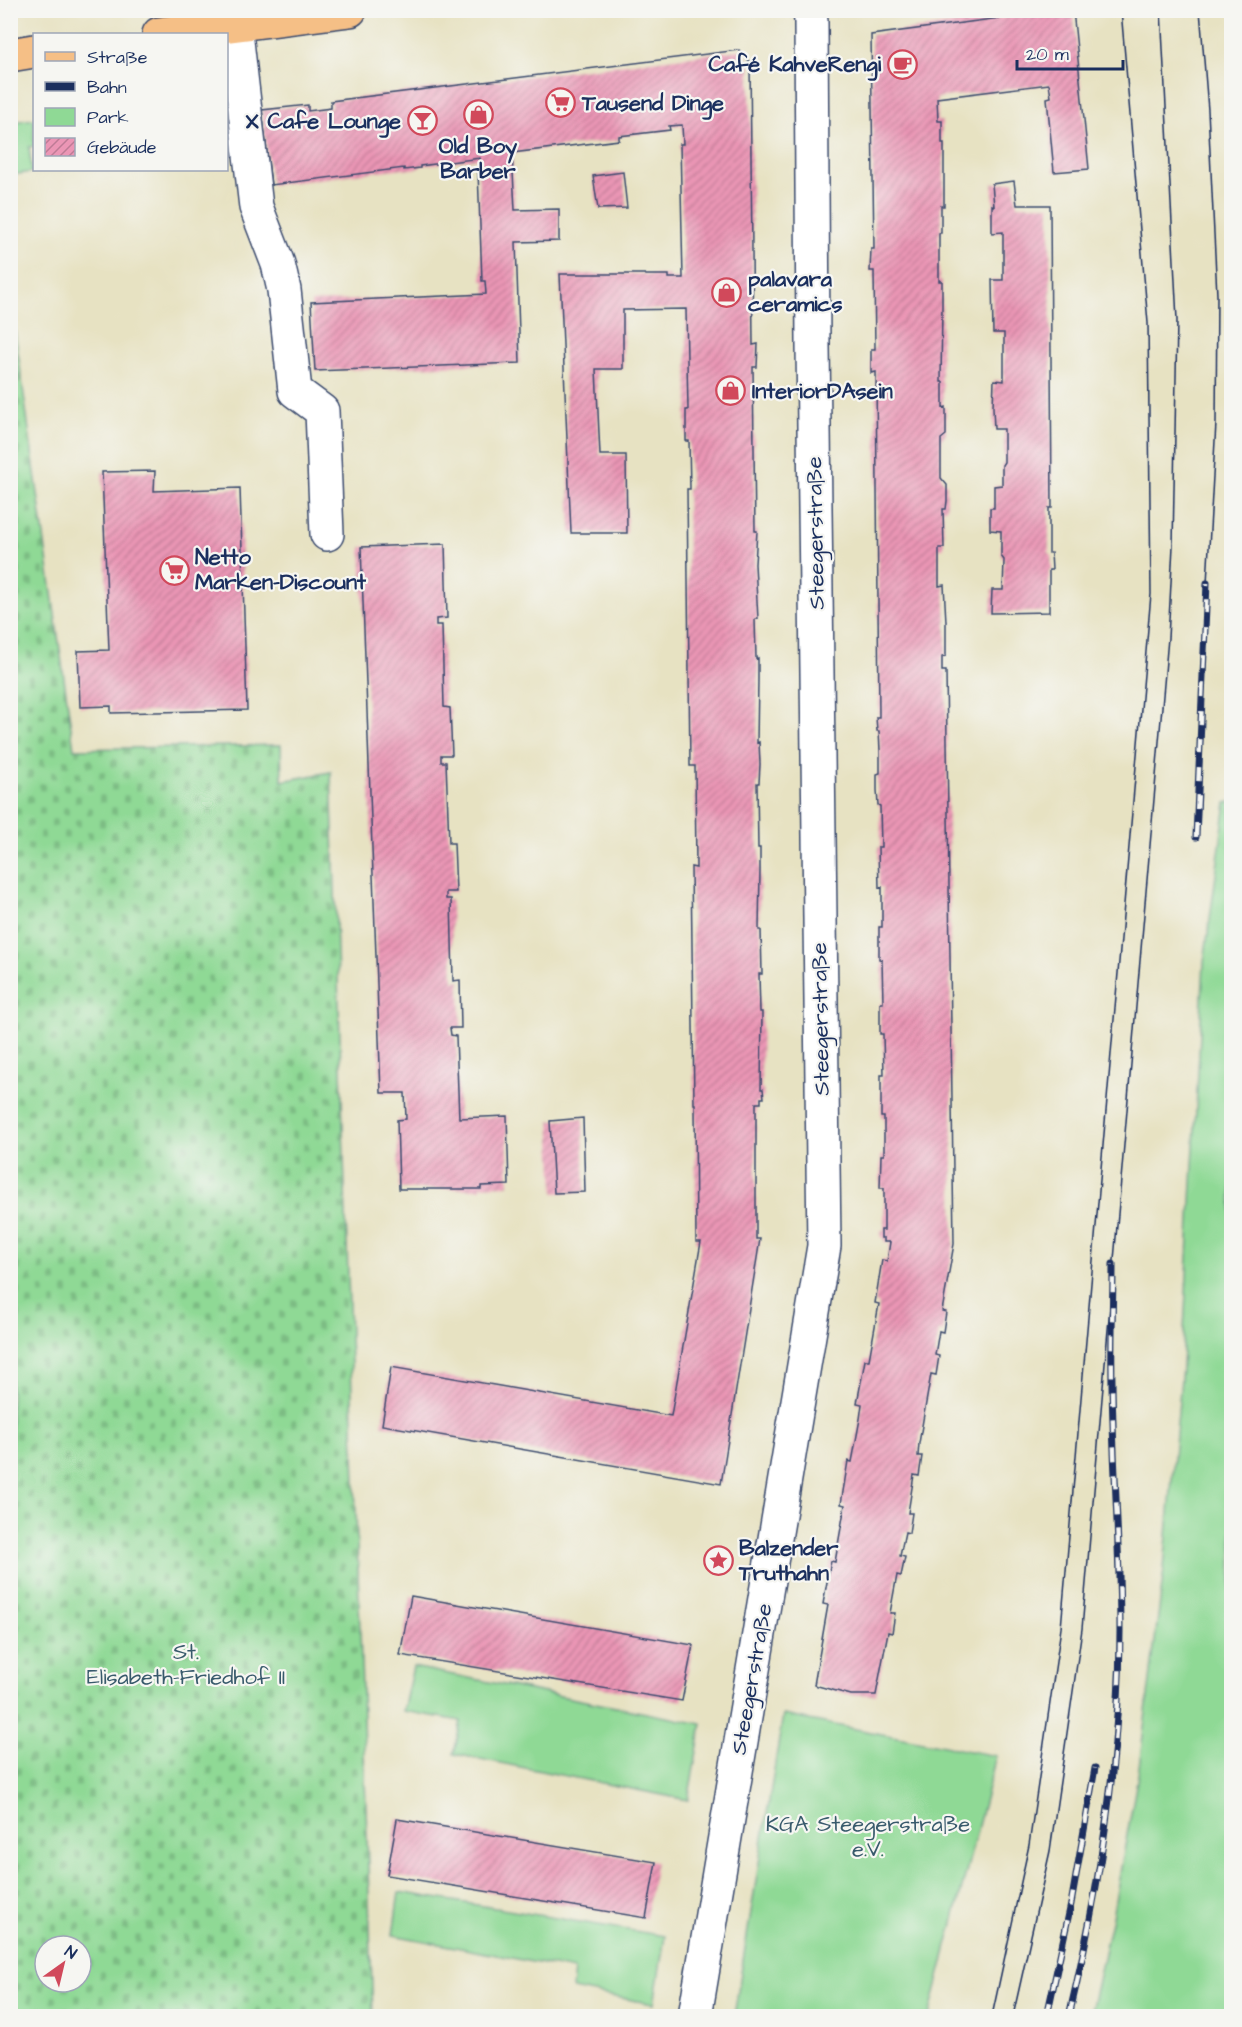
<svg xmlns="http://www.w3.org/2000/svg" width="1242" height="2027" font-family="'Architects Daughter',sans-serif">
  <style>
    .green { fill: #8fd995; stroke: #55847a; stroke-width: 1.5 }
    .cemetery { fill: url(#cemetery-stones); stroke: #55847a; stroke-width: 1.5; fill-rule: evenodd }
    .building { fill: url(#building-hatch) }
    .lines { fill: none; stroke-linecap: round; stroke-linejoin: round }
    .minor-casing { stroke: #3a4a6d; stroke-width: 36 }
    .major-casing { stroke: #3a4a6d; stroke-width: 36 }
    .minor { stroke: #fff; stroke-width: 33 }
    .major { stroke: #f5bf86; stroke-width: 33 }
    .tram { stroke: #1b2f5e; stroke-width: 1.5 }
    .rail-casing { stroke: #1b2f5e; stroke-width: 7 }
    .rail { stroke: #f6f6f2; stroke-width: 4.5; stroke-dasharray: 14; stroke-linecap: butt }
    .labels { text-anchor: middle; dominant-baseline: central; stroke-width: 4.5; stroke-linejoin: round; paint-order: stroke }
    .poi-label { font-size: 22px; font-weight: bold; fill: #1b2f5e; stroke: #f6f6f2; text-anchor: start }
    .street-label { font-size: 22px; fill: #1b2f5e; stroke: #f6f6f2 }
    .park-label { font-size: 22px; fill: #385a6c; stroke: #f6f6f2 }
  </style>
  <defs>
    <pattern id="cemetery-stones" width="16" height="16" patternUnits="userSpaceOnUse" patternTransform="scale(1.5)"><rect width="16" height="16" fill="#8fd995"/><path d="M2 7V4a2 2 0 0 1 4 0v3zM10 15v-3a2 2 0 0 1 4 0v3z" fill="#7bbb83"/></pattern>
    <pattern id="building-hatch" width="6" height="6" patternUnits="userSpaceOnUse" patternTransform="scale(1.5)"><rect width="6" height="6" fill="#eb96b5"/><path d="M-1 1l2-2M0 6l6-6M5 7l2-2" fill="none" stroke="#be7b96"/></pattern>
  </defs>
  <rect width="100%" height="100%" fill="#f6f6f2"/>
  <filter id="ink" filterUnits="userSpaceOnUse"><feTurbulence type="fractalNoise" baseFrequency=".0167" numOctaves="2"/><feDisplacementMap in="SourceGraphic" scale="12" xChannelSelector="R" yChannelSelector="G"/><feConvolveMatrix kernelMatrix="1 2 1 2 8 2 1 2 1" color-interpolation-filters="sRGB"/></filter>
  <filter id="wash" filterUnits="userSpaceOnUse"><feTurbulence type="fractalNoise" baseFrequency=".008" numOctaves="4" result="noise"/><feDisplacementMap in="SourceGraphic" scale="24" xChannelSelector="R" yChannelSelector="G"/><feGaussianBlur stdDeviation="1.35" result="paint"/><feColorMatrix in="noise" values="0 0 0 0 0 0 0 0 0 0 0 0 0 0 0 0 0 1.4 0 .05"/><feComposite in="paint" operator="in"/></filter>
  <g filter="url(#wash)">
    <rect width="100%" height="100%" fill="#e7e2c2"/>
    <path class="green" d="M34,119V146L29,147L32,172L11,175V122Z
      M1231,802L1232,1564L1227,1665L1232,1746L1231,2016H1090L1112,1917L1138,1775L1164,1569L1182,1367L1204,962L1226,803Z
      M413,1667L702,1724L688,1800L454,1754L461,1721L403,1711Z
      M783,1715L996,1756L929,2016H734Z
      M399,1892L665,1936L654,2004L572,1989L574,1970L393,1935Z"/>
    <path class="cemetery" d="M11,303L74,749L281,745L282,781L331,772L373,2016H11ZM45,1946H81V1982H45Z"/>
    <g id="blocks">
      <path class="building" d="M1062,10H1073L1089,169L1054,172L1047,98L1051,97L1049,84L937,98L938,121H942V143H944V206H941V233H939V281H942V306L941,382H943V408L946,407V435L941,439V478L947,485V501L946,509H943L944,548H939V586L944,585L946,622V656L942,657V671H946L954,1244L942,1311L946,1312L943,1332L939,1331L935,1355L939,1356L936,1375L931,1374L919,1443L918,1456H922L919,1476L914,1475L908,1513H912L909,1533L905,1532L900,1556L905,1557L901,1576L897,1575L890,1613H895L892,1633L888,1632L876,1695H851L814,1685L828,1605L823,1604L827,1582L831,1561L835,1562L845,1505L841,1504L848,1461L852,1462L860,1419L862,1404L857,1403L861,1382L865,1360H869L879,1304L875,1303L882,1260L887,1261L890,1242H884V1238H881V1230H884V1188H880L881,1155H884V1117H881V1075H884L883,1034H880V1003H883L882,960L879,959V927H882V887L879,888L878,847H881L880,806L878,805L877,790V774L880,773V751L879,731H877L876,717H879L876,372L871,373V349H875L874,271H870L871,249H874L871,35Z
        M739,50L750,62L753,345L758,344L757,367H753L755,531H757L755,564L758,619H755L756,659L758,658V680L757,743L759,742L760,764L759,783H757L758,848H760V870L759,930H761L762,974H759L760,1012H762L761,1089H763L764,1098H761V1103H756V1239H760L721,1484L382,1425L391,1367L671,1416L701,1242H696L695,1104H694L691,867L696,868L695,766H690L687,489H690L689,441H686V410H688L686,309L623,310V369H596L600,455H626L627,533H571L560,274H645V275H669V278H683L680,144H683L682,125L669,126L670,130L619,136V140L512,153L515,210L559,209V241L516,242L520,363L315,371L311,302L486,294L485,281H482L478,171L480,170V158L420,166V168L404,170V168L271,185L262,110L308,105V111L331,108V101Z
        M623,172L627,208L598,209L593,176Z
        M1014,181L1017,205H1050L1052,508H1049V553H1051L1052,570H1049V612L991,613L992,590H1003L1004,560L1001,556V531L990,530V508H994V486L1002,485V465L1004,462V429H994L993,407L994,380L1004,381V333H993L992,280H1003V232L992,233V205L994,206L992,184Z
        M155,471L154,491L240,488L247,710L111,713V706L80,707L78,651L109,650L102,472Z
        M445,544L447,618L436,619V625H442L444,707L450,708L452,755H441V762H446L449,843H454L456,892H446V899H451L453,981L460,980L461,1028H450L451,1035L456,1036L459,1118L507,1116L509,1185L481,1186V1189H399L397,1120L406,1119L405,1093H381L361,547Z
        M583,1118L585,1192L554,1193L550,1121Z
        M411,1596L693,1645L682,1701L400,1655Z
        M397,1819L656,1862L646,1918L387,1875Z"/>
    </g>
  </g>
  <g filter="url(#ink)">
    <use href="#blocks" fill-opacity="0" stroke="#3a4a6d" stroke-width="1.5"/>
    <g class="lines">
      <defs>
        <path id="minor" d="M235,24L256,207L278,264L284,290L295,391L322,411L327,534
          M695,2016L824,1246L813,345L811,22L810,10"/>
        <path id="major" d="M159,34L350,10
          M10,55L34,51"/>
      </defs>
      <use href="#minor" class="minor-casing"/>
      <use href="#major" class="major-casing"/>
      <use href="#minor" class="minor"/>
      <use href="#major" class="major"/>
      <path class="tram" d="M1200,10L1208,110L1217,295L1216,423L1207,583
        M992,2016L1029,1845L1061,1628L1151,594L1148,323L1121,10
        M1013,2016L1050,1851L1082,1629L1168,638L1173,546L1177,320L1161,10"/>
      <defs>
        <path id="rail" d="M1196,837L1207,583
          M1047,2016L1071,1904L1095,1768
          M1069,2016C1099,1891 1120,1760 1120,1631C1120,1548 1113,1465 1112,1382C1111,1343 1113,1303 1113,1264"/>
      </defs>
      <use href="#rail" class="rail-casing"/>
      <use href="#rail" class="rail"/>
    </g>
  </g>
  <defs>
    <symbol id="cafe-ring" viewBox="-11 -11 22 22"><circle r="9.5" fill="#f6f6f2" stroke="#d1495b" stroke-width="1.5"/><path d="M-5.5-4.5H6V0H3Q3 3.5 0 3.5H-2.5Q-5.5 3.5-5.5 0ZM3-3.2v2h1.7v-2ZM-6 4.5H4V6H-6Z" fill="#d1495b"/></symbol>
    <symbol id="supermarket-ring" viewBox="-11 -11 22 22"><circle r="9.5" fill="#f6f6f2" stroke="#d1495b" stroke-width="1.5"/><path d="M-6-5.5h2.5l.6 2H6L4.5 2H-2.5L-4.4-4H-6ZM-1.5 3.2a1.3 1.3 0 1 0 .1 0ZM3 3.2a1.3 1.3 0 1 0 .1 0Z" fill="#d1495b"/></symbol>
    <symbol id="shop-ring" viewBox="-11 -11 22 22"><circle r="9.5" fill="#f6f6f2" stroke="#d1495b" stroke-width="1.5"/><path d="M-5-2.5h2.3a2.7 3.5 0 0 1 5.4 0H5L5.5 6h-11ZM-1.5-2.5h3a1.5 2.3 0 0 0-3 0Z" fill="#d1495b"/></symbol>
    <symbol id="bar-ring" viewBox="-11 -11 22 22"><circle r="9.5" fill="#f6f6f2" stroke="#d1495b" stroke-width="1.5"/><path d="M-6-5H6L.8 .8V4.5H3.5V6h-7V4.5H-.8V.8Z" fill="#d1495b"/></symbol>
    <symbol id="sight-ring" viewBox="-11 -11 22 22"><circle r="9.5" fill="#f6f6f2" stroke="#d1495b" stroke-width="1.5"/><path d="M0-6L1.8-2.2L6-1.7L2.9 1.2L3.7 5.4L0 3.3L-3.7 5.4L-2.9 1.2L-6-1.7L-1.8-2.2Z" fill="#d1495b"/></symbol>
  </defs>
  <g fill-rule="evenodd">
    <use href="#cafe-ring" x="886" y="48" width="33" height="33"/>
    <use href="#supermarket-ring" x="544" y="86" width="33" height="33"/>
    <use href="#shop-ring" x="462" y="98" width="33" height="33"/>
    <use href="#bar-ring" x="406" y="104" width="33" height="33"/>
    <use href="#shop-ring" x="710" y="276" width="33" height="33"/>
    <use href="#shop-ring" x="714" y="374" width="33" height="33"/>
    <use href="#supermarket-ring" x="158" y="554" width="33" height="33"/>
    <use href="#sight-ring" x="702" y="1544" width="33" height="33"/>
  </g>
  <g class="labels">
    <g class="poi-label">
      <text x="881" y="64" text-anchor="end">Café KahveRengi</text>
      <text x="582" y="103">Tausend Dinge</text>
      <text x="401" y="121" text-anchor="end">X Cafe Lounge</text>
      <text x="478" y="146" text-anchor="middle">Old Boy<tspan x="478" dy="25">Barber</tspan></text>
      <text x="748" y="279">palavara<tspan x="748" dy="25">ceramics</tspan></text>
      <text x="752" y="391">InteriorDAsein</text>
      <text x="195" y="557">Netto<tspan x="195" dy="25">Marken-Discount</tspan></text>
      <text x="739" y="1548">Balzender<tspan x="739" dy="25">Truthahn</tspan></text>
    </g>
    <g class="street-label">
      <text transform="translate(816 533) rotate(-91)">Steegerstraße</text>
      <text transform="translate(821 1019) rotate(-91)">Steegerstraße</text>
      <text transform="translate(752 1679) rotate(-80)">Steegerstraße</text>
    </g>
    <g class="park-label">
      <text x="186" y="1652">St.<tspan x="186" dy="25">Elisabeth-Friedhof II</tspan></text>
      <text x="868" y="1824">KGA Steegerstraße<tspan x="868" dy="25">e.V.</tspan></text>
    </g>
  </g>
  <rect width="1242" height="2027" fill="none" stroke="#f6f6f2" stroke-width="36"/>
  <rect x="33" y="33" width="195" height="138" fill="#f6f6f2" stroke="#9ea6b7" stroke-width="1.5"/>
  <rect x="45" y="52" width="30" height="9" fill="#f5bf86" stroke="#9ea6b7" stroke-width="1.5"/>
  <text x="87" y="63" font-size="18" fill="#1b2f5e">Straße</text>
  <rect x="45" y="82" width="30" height="9" fill="#1b2f5e" stroke="#9ea6b7" stroke-width="1.5"/>
  <text x="87" y="93" font-size="18" fill="#1b2f5e">Bahn</text>
  <rect x="45" y="108" width="30" height="18" fill="#8fd995" stroke="#9ea6b7" stroke-width="1.5"/>
  <text x="87" y="123" font-size="18" fill="#1b2f5e">Park</text>
  <rect x="45" y="138" width="30" height="18" fill="url(#building-hatch)" stroke="#9ea6b7" stroke-width="1.5"/>
  <text x="87" y="153" font-size="18" fill="#1b2f5e">Gebäude</text>
  <g transform="translate(63 1964) rotate(34)"><circle r="28" fill="#f6f6f2" stroke="#9ea6b7" stroke-width="1.5"/>
  <path d="M0-4.5L10 22L0 15L-10 22Z" fill="#d1495b"/>
  <text y="-9" font-size="16" font-weight="bold" text-anchor="middle" fill="#1b2f5e">N</text>
  </g>
  <path d="M1017 60v9h106v-9" fill="none" stroke="#1b2f5e" stroke-width="3"/>
  <text x="1026" y="60" font-size="18" fill="#1b2f5e" stroke="#f6f6f2" stroke-width="4.5" paint-order="stroke">20 m</text>
</svg>
